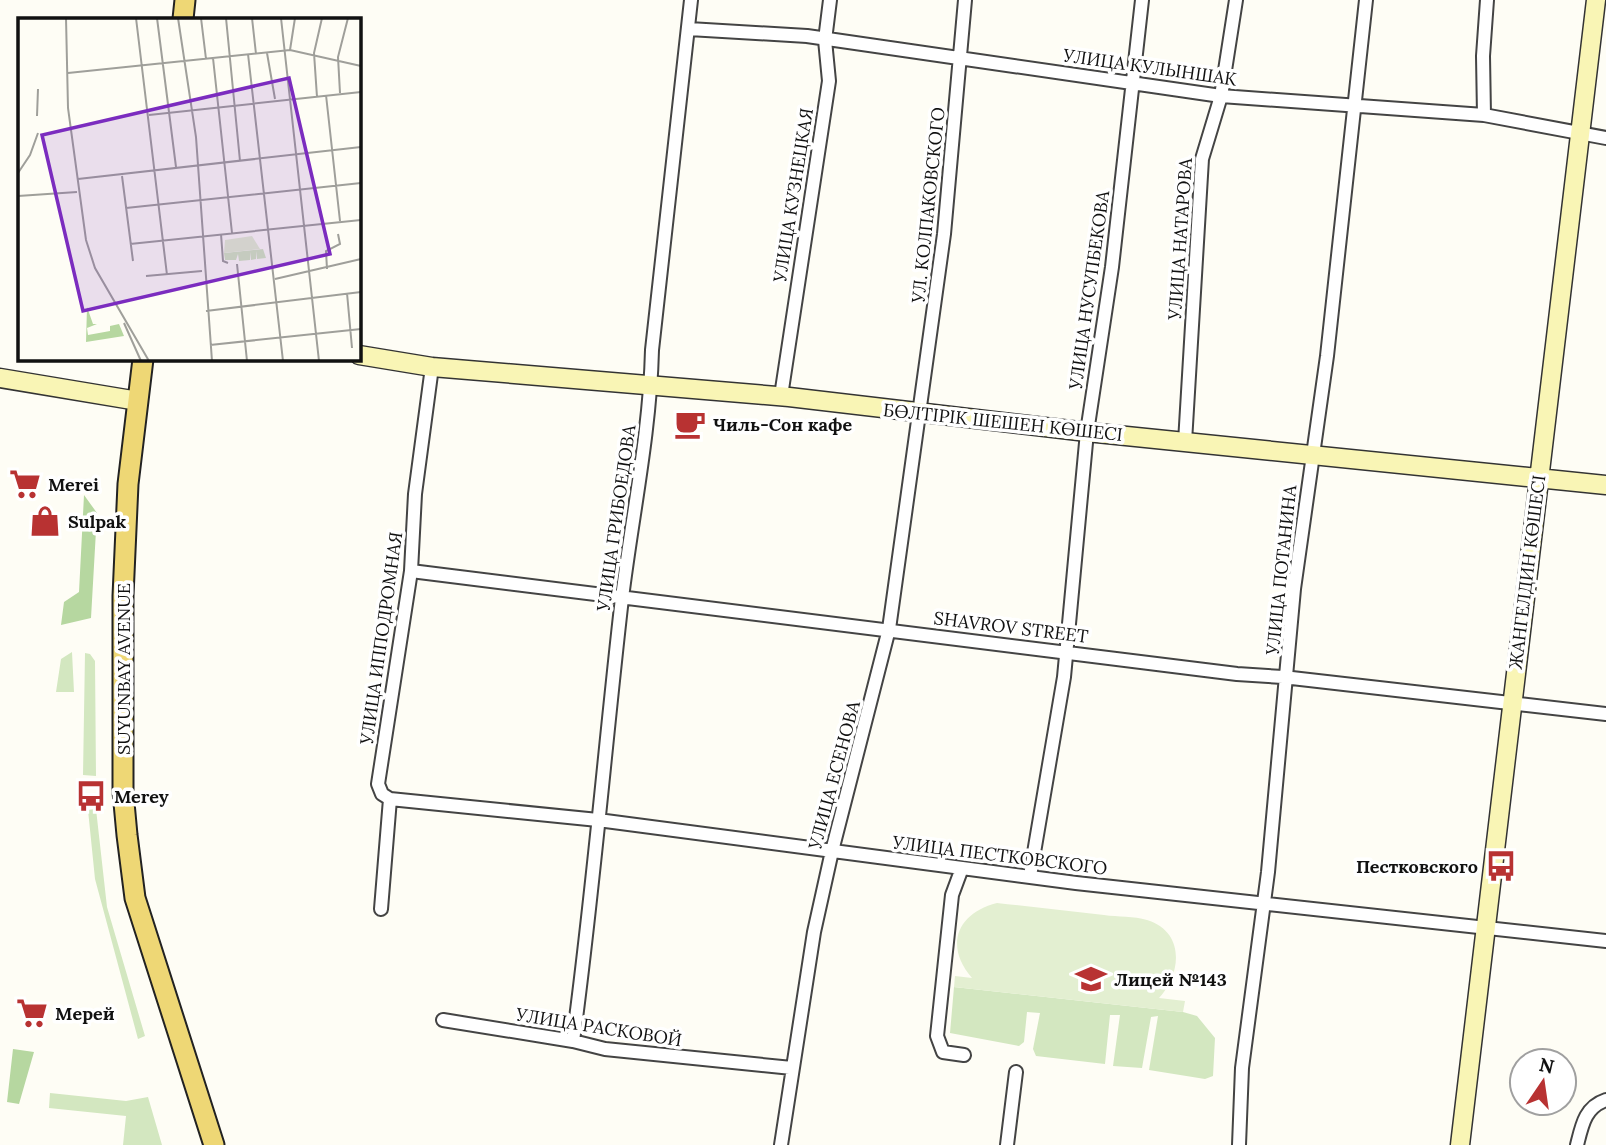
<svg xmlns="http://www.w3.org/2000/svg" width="1606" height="1145" font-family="Lora,serif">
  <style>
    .green { fill: #d3e7c0 }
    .forest { fill: #b6d7a0 }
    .pitch { fill: #e3efd1 }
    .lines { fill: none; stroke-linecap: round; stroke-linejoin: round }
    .street-casing { stroke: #444; stroke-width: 16 }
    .secondary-casing { stroke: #333; stroke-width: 21 }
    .primary-casing { stroke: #222; stroke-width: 23 }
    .street { stroke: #fff; stroke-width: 12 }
    .secondary { stroke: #f9f5b5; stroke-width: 18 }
    .primary { stroke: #eed775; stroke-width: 19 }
    .labels { text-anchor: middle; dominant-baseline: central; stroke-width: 7; stroke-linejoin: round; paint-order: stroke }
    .street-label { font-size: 18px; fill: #111; stroke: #fff }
    .poi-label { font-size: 18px; font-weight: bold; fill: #111; stroke: #fff; text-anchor: start }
    .inset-road { fill: none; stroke: #9f9f9a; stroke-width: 2 }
    .view { fill: #7b2cbf; fill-opacity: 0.15; stroke: #7b2cbf; stroke-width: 3.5 }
    .inset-edge { fill: none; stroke: #111; stroke-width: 3.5 }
  </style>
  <rect width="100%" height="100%" fill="#fefdf5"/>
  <path class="green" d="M72,652L74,692H56L61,659Z
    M85,653L90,654L95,661L96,776L83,775Z
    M96,809L107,907L145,1036L138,1039L95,879L88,810Z
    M954,987L1183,1012L1197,1016L1215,1038L1213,1076L1205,1079L1149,1070L1158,1016L1151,1017L1142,1068L1113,1066L1120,1015H1110L1105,1064L1036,1056L1033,1049L1040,1013L1027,1012L1024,1042L1019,1046L950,1033Z
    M50,1093L126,1101L148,1097L162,1145H123L126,1116L49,1108Z"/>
  <path class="forest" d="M84,495L97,513L91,618L61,625L64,602L79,592Z
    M13,1049L34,1052L19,1104L7,1102Z"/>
  <path class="pitch" d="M997,903C1033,907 1068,911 1104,915C1118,917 1134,916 1147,920C1186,932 1181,975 1159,998L1185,1001L1183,1012L954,987L955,976L972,978C944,946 957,913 997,903Z"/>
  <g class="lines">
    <defs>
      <path id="street" d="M689,29L807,36L1221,96L1484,115L1606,138
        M1484,115L1483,56L1487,0
        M781,396L829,81L825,40L830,0
        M1185,442L1202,159L1221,96L1236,0
        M411,571L1237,674L1283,677L1606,714
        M390,799L598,820L1076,883L1606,941
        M962,868L952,895L937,1036L943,1052L964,1055
        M1030,876L1064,677L1087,432L1112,267L1142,0
        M381,909L390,799L382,794L378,784L411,571L415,494L432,367
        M443,1020L573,1041L605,1049L792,1068
        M573,1041C593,894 605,746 622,598C632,516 650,433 652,350L691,0
        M781,1145L814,932L832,851L889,629L944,234L965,0
        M1007,1145L1016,1072
        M1239,1145L1242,1068L1268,872L1294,589L1327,356L1366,0
        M1577,1145C1582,1125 1585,1107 1606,1100"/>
      <path id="secondary" d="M359,355L432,367L789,397L1087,432L1606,485
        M0,378L138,401
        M1460,1145L1596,0"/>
      <path id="primary" d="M183,19L185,0
        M143,359L128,484L123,596V792L127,835L135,898L214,1145"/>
    </defs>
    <use href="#street" class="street-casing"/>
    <use href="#secondary" class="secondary-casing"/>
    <use href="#primary" class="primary-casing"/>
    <use href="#street" class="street"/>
    <use href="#secondary" class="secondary"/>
    <use href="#primary" class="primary"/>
  </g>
  <defs>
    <symbol id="cafe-bare" viewBox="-9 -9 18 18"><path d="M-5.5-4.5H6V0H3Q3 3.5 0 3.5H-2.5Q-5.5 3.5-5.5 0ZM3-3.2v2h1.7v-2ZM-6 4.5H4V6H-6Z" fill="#b83232" stroke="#fff" stroke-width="2.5" paint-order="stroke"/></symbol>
    <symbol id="supermarket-bare" viewBox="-9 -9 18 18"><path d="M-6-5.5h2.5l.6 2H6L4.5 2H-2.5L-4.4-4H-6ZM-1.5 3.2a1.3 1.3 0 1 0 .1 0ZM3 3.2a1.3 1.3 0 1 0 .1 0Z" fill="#b83232" stroke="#fff" stroke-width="2.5" paint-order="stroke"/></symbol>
    <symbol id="shop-bare" viewBox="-9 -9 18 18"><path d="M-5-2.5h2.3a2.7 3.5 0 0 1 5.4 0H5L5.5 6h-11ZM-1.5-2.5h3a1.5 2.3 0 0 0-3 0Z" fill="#b83232" stroke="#fff" stroke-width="2.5" paint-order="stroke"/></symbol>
    <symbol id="bus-bare" viewBox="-9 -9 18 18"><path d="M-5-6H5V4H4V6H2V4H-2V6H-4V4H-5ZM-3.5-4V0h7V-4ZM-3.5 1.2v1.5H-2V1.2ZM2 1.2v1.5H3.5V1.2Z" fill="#b83232" stroke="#fff" stroke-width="2.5" paint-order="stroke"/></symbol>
    <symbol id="school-bare" viewBox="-9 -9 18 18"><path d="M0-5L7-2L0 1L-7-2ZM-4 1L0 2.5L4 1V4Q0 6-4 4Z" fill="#b83232" stroke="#fff" stroke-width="2.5" paint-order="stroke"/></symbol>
  </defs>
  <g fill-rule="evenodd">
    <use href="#cafe-bare" x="668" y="402" width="44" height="44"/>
    <use href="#supermarket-bare" x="3" y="462" width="44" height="44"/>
    <use href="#shop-bare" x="23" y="499" width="44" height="44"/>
    <use href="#bus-bare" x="69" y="774" width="44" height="44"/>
    <use href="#bus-bare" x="1479" y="844" width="44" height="44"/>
    <use href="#school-bare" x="1069" y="957" width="44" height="44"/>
    <use href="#supermarket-bare" x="10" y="991" width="44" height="44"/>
  </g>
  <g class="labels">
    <g class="street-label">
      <text transform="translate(1150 67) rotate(8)">УЛИЦА КУЛЫНШАК</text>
      <text transform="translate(793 195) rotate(-81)">УЛИЦА КУЗНЕЦКАЯ</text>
      <text transform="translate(928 205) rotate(-84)">УЛ. KОЛПАКОВСКОГО</text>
      <text transform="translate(1180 239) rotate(-86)">УЛИЦА НАТАРОВА</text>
      <text transform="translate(1089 290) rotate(-82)">УЛИЦА НУСУПБЕКОВА</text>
      <text transform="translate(1003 422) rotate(6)">БӨЛТІРІК ШЕШЕН КӨШЕСІ</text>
      <text transform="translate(616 518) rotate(-82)">УЛИЦА ГРИБОЕДОВА</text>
      <text transform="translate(1281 570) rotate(-84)">УЛИЦА ПОТАНИНА</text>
      <text transform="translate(1527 572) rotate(-83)">ЖАНГЕЛДИН КӨШЕСІ</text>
      <text transform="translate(1011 627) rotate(7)">SHAVROV STREET</text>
      <text transform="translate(381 638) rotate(-82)">УЛИЦА ИППОДРОМНАЯ</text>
      <text transform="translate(123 669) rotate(-90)">SUYUNBAY AVENUE</text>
      <text transform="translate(834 775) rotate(-75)">УЛИЦА ЕСЕНОВА</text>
      <text transform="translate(1000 855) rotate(7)">УЛИЦА ПЕСТКОВСКОГО</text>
      <text transform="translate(599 1027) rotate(9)">УЛИЦА РАСКОВОЙ</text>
    </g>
    <g class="poi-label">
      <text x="713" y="424">Чиль-Сон кафе</text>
      <text x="48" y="484">Merei</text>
      <text x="68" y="521">Sulpak</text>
      <text x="114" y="796">Merey</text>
      <text x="1478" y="866" text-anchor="end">Пестковского</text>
      <text x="1114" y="979">Лицей №143</text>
      <text x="55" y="1013">Мерей</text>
    </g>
  </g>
  <g transform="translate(18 18)">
    <rect width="343" height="343" fill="#fefdf5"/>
    <path d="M245,231L248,240L239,241L238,233V241L233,242L232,234V242L221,243L220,236L218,242H207L206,235Z" fill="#d3e7c0"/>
    <path d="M69,289L75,306H79L69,310L70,317L92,313V308L101,306L106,318L68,324Z" fill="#b6d7a0"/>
    <path d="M234,218L242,231L206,235L207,222Z" fill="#e3efd1"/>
    <path class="inset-road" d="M48,0L50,90L68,222L77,250L131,343M118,0L149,257M139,0L158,149M160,0L178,119L194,343M183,0L188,41M208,0L222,143M234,0L238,36M263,0L301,343M272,32L277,0M249,35L257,81M230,36L265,343M195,40L214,215M50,55L272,32L343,48M322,75L320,39L330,0M308,77L322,203M299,79L296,35L304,0M131,97L343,74M19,98L20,71M0,155L12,137L20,115M104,158L115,243M60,161L343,129M0,178L59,174M108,190L343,165M203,216L205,243L210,245M112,226L343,202M219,246L229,343M309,251L308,233L322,226L320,216M128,258L184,253M257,261L343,241M329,275L334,330M188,293L343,274M106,305L123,343M192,327L343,311"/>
    <path class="view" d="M271,60L312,236L65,293L24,117Z"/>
    <rect width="343" height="343" class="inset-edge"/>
  </g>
  <g transform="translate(1543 1082) rotate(13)"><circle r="33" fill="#ffffff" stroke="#a0a0a0" stroke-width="2"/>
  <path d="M0-5L12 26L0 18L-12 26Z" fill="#b83232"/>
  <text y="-10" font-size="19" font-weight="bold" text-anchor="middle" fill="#111111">N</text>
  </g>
</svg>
